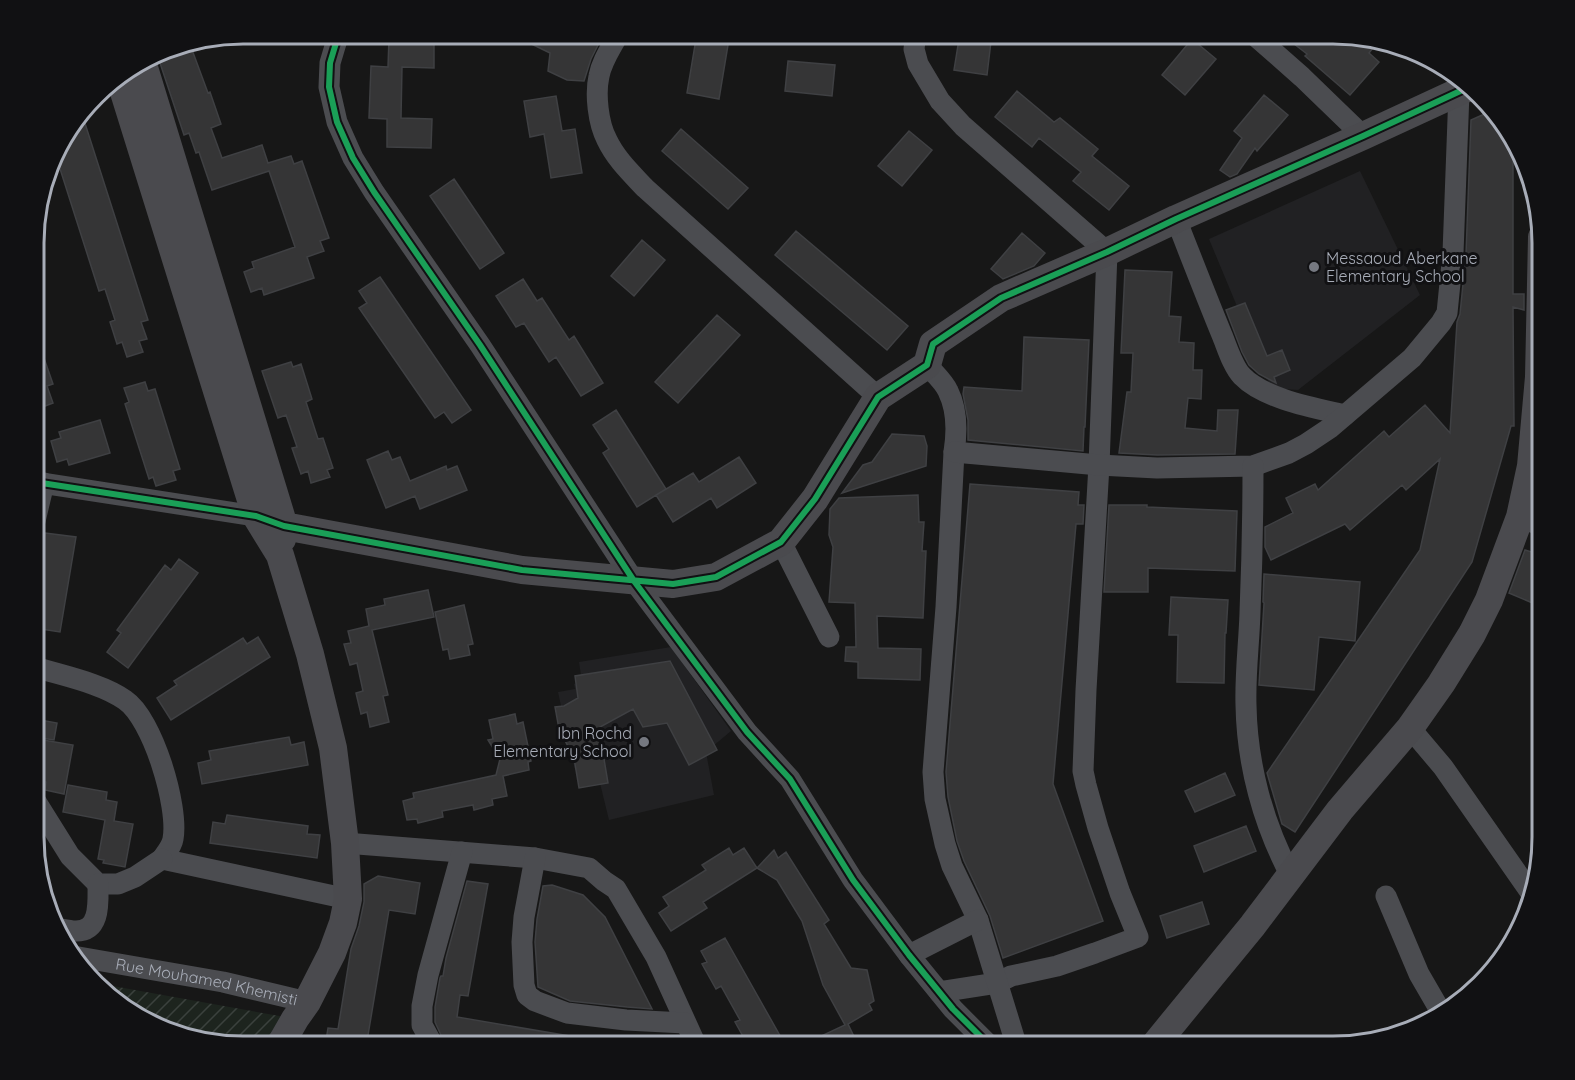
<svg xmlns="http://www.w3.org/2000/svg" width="1575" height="1080" font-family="Quicksand,sans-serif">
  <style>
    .built { fill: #212123 }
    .garden { fill: url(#garden-furrows) }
    .building { fill: #353536; stroke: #3f4043; stroke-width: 1.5 }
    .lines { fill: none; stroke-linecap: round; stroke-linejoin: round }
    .street { stroke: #4b4c50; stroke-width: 21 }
    .secondary { stroke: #4a4a4e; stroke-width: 28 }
    .cycleway-casing { stroke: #111113; stroke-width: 10 }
    .cycleway { stroke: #1a9f57; stroke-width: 6 }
    .poi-dot { fill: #757880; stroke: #111113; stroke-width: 2 }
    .labels { text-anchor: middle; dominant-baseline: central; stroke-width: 6; stroke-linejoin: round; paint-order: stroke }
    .poi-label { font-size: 16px; fill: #a8adb8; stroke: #111113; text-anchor: start }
    .street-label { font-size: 16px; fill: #a8adb8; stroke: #111113 }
    .rim { fill: none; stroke: #a8adb8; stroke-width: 3 }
  </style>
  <defs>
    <pattern id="garden-furrows" width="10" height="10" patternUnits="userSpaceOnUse" patternTransform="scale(1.5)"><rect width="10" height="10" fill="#1d241e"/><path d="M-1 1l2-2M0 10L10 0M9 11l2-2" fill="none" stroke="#3b413d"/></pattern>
  </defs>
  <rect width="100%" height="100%" fill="#171717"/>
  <path class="built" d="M1360,171L1420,295L1298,390L1271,388L1209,239Z
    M671,647L731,731L706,752L714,795L609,820L596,767L575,770L558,692L575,689L574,684L582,682L579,662Z"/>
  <path class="garden" d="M96,983L285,1017L264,1047H229L175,1036L115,1004Z"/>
  <path class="building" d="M509,33H604L591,59L584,81L567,80L548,71L550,53Z
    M697,33H730L719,99L687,93Z
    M960,33H992L987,75L954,70Z
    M1280,33H1346L1379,40L1369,53L1379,62L1350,95L1305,56L1307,54Z
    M389,38L434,39V68L402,67L401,118L432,119L431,148L387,147V119L369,118L371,66L388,67Z
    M1192,39L1216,59L1185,95L1162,75Z
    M184,44L186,49L191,47L208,93L210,92L221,124L211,128L222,158L262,145L268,163L291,156L294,164L302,161L329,238L320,241L324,251L307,257L314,278L264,295L262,288L251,292L244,272L254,268L252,262L295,247L269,171L212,190L199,152L196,153L189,133L184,135L158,57L165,54L163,49Z
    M788,61L835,65L832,96L785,91Z
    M1017,91L1054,122L1060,118L1098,149L1092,156L1129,186L1109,210L1073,181L1081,172L1039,138L1032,147L995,117Z
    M1264,95L1288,115L1257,151L1255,148L1237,174L1230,177L1220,170L1242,138L1234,131Z
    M556,96L562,131L575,129L582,173L551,178L544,134L530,137L524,101Z
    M1489,112L1513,141V294H1524V310L1513,307L1514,426H1511L1472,562L1295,832L1282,824L1267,773L1420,550L1440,459L1406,490L1402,485L1350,530L1345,524L1271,560L1265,547V527L1293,513L1286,498L1315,484L1318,490L1384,431L1389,437L1425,405L1450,433L1457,322L1460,314L1466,254L1471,120Z
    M82,114L148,320L141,322L147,339L139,341L143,352L127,357L122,342L117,344L110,322L115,320L105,289L99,291L54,150Z
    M681,129L748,188L728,209L662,151Z
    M909,131L932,150L902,186L878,166Z
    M454,179L504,253L480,269L430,196Z
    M796,231L908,326L887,350L775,255Z
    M1022,233L1045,253L1034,266L1003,279L991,269Z
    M642,240L665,260L634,296L611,276Z
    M1125,270L1172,272L1169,316L1181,317L1179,342L1194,343L1193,370H1202L1201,399L1188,398L1185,428L1217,431L1218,410H1238L1235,454L1157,455L1119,453L1127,392H1131L1133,353H1121Z
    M380,277L471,410L452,423L444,412L435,418L359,308L367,303L359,291Z
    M523,279L537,301L542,298L569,340L574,336L603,383L581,396L556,357L549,362L524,323L516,327L496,296Z
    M1245,303L1267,356L1282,350L1290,370L1274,377L1276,383L1259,374L1249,365L1242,352L1226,310Z
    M717,315L740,335L678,403L655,382Z
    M1024,337L1089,340L1085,427H1084L1083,451L968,440V420L963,394L964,387L1022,391Z
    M35,338H37L53,384L47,386L53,403L35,410Z
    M291,362L293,367L301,364L312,399L306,402L318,439L323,438L333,468L327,470L330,477L311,483L308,471L301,474L292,448L297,447L286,415L278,418L262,371Z
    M145,382L148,391L155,389L180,469L173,471L176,480L156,486L153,477L149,479L125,404L129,402L124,388Z
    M616,410L666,489L637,507L603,453L609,449L593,425Z
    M100,420L110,453L69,465L67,459L57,462L51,441L61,438L59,432Z
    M892,434L924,436L927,446L926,466L842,493L863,465L872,462Z
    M388,451L392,460L400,457L410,481L446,466L447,470L457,466L467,490L420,509L415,496L386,508L367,460Z
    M739,457L756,483L717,508L711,498L673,522L656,495L693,473L699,482Z
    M970,484L1079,492L1078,505H1084L1083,524H1076L1053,784L1103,921L1003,958L990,916L964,861L957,841L948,797L946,772Z
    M918,495L919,522H924L922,551H926L923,618L877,616L878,648L921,649L920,680L858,678V662L845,661L846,647H856L855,603L829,602L833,547L829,535L830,509L839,498Z
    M1109,505H1147V507L1237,511L1235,571L1148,568V592H1104Z
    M45,533L76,537L60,632L35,628V601Z
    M1525,550L1542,555V607L1509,593Z
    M179,559L198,573L128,668L107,652L121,633L117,630L165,565L171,570Z
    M1264,574L1360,582L1355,641L1319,637L1314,690L1259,685L1264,603L1263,602Z
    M428,590L434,617L372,630L388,695L383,696L389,722L370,727L367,712L361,714L356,693L363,691L357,663L350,665L344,644L351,643L348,631L369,626L366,609L385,605L384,599Z
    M1171,597L1228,600L1226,633H1225L1224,683L1177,682L1178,635H1169Z
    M464,605L473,644L468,645L470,655L450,659L448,649L443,650L435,612Z
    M258,637L270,657L171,720L157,698L177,685L174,681L243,638L247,644Z
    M670,661L717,750L689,765L667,723L643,727L633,709L600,727L605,734L600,735L608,783L579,788L574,758L559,729L555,707L564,706L578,698L575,676Z
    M515,714L517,724L523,722L531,761L528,762L529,770L503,776L507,796L492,799L493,805L474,810L473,805L442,811L443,817L418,823L417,819L407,820L403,801L414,798L413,793L496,775L500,759L488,740L493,739L489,720Z
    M35,719L57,723L54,740L35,737Z
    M289,737L291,745L304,742L308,765L202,784L198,763L211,760L209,751Z
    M43,740L73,745L64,794L45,790L46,782L36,780Z
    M1225,773L1235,795L1195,812L1185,791Z
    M68,785L107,792L106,800L117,802L114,821L133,824L125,867L103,863L104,860L98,859L105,820L63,812Z
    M227,815L308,826L307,834L320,835L317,858L210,843L213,822L225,824Z
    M1246,826L1256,851L1204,872L1194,846Z
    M729,848L733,855L744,848L757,868L703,902L707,908L671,931L659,913L669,906L663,897L706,870L702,865Z
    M774,850L778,858L786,852L829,920L824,924L851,968L867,970L874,1001L869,1004L872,1010L848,1024L859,1047H798L845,1025L823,985L802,921L777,880L757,868Z
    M378,876L420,883L415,914L389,910L366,1047H325L328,1028L338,1029L351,949L359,926L364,902V884Z
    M467,881L488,884L468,996L460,995L457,1017L587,1039V1047L446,1046L435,1022V1007L440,978L441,976H443L446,958Z
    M552,885L583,895L605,917L652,1009L627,1007L570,1001L538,987L535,942L537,919L543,886Z
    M1202,902L1209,924L1167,938L1160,916Z
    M725,938L783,1041L773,1047H749L735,1022L740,1020L721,986L716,989L702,964L707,962L701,951Z"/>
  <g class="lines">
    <g class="street">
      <path d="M339,33L330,63L329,87L337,122L353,158L374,192L480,345L634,581L747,732L790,779L853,880L909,955L953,1009L991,1047"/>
      <path d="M619,33C612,47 602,60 599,76C595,94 598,123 607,140C616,159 631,173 645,188L878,397"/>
      <path d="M916,33L914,49L918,64L940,101L963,126L1107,252L1099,465L1086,690L1083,771L1086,785L1098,828L1120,893L1138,937L1095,953L1057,966L1011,976L997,983L939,992"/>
      <path d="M1252,33L1302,77L1363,136"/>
      <path d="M1176,219C1191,257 1206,296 1222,335C1227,347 1233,367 1242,376C1264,399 1315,408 1345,415"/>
      <path d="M927,365C934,373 944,382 948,391C957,409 957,433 954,452L946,607L933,772L935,799L945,844L952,866L978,920L1017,1047"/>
      <path d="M954,452L1099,465L1157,468L1253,466L1289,453L1306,444L1330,428L1412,358L1441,323L1447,313L1453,253L1459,92"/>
      <path d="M1253,466C1253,515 1252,564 1250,613C1249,644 1245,674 1246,705C1247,764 1263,824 1291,876"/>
      <path d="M35,482L256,516"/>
      <path d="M1520,517L1542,526"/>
      <path d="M35,521L44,483"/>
      <path d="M781,542L829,637"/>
      <path d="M35,667C63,676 101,683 125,700C153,719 179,807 173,839C172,846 166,853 162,859L348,899"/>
      <path d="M1410,728L1443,767L1533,896"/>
      <path d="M35,800L70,856L98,884H118L135,877L162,859"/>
      <path d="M345,843L535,858L589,868L604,881L616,889L656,957L697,1047"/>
      <path d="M535,858L524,917L522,942L524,985L527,995L535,1001L567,1013L626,1020L685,1023"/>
      <path d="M1386,896L1419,974L1441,1012"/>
      <path d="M56,928C62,929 70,931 76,931C101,931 98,902 98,884"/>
      <path d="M909,955L978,920"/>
      <path id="s1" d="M73,956L223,982L307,1002"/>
      <path d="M434,1047L422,1025V1006L428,975L462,852"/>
    </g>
    <path class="secondary" d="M142,61L284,526L282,539
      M119,76L256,516L280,555L310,654L333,748L345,843L348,899L343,923L332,953L307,1002L295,1019L279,1047
      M256,516L284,526L522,570L673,584L716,577L781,542L815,499L878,397L927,365L933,344L1001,298L1107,252L1176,219L1363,136L1469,87
      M1153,1047L1253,925L1340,810L1410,728L1441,684L1472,634L1489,600L1520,517L1531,466L1539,377L1542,237"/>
    <defs>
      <path id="cycleway" d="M339,33L330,63L329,87L337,122L353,158L374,192L480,345L634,581L747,732L790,779L853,880L909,955L953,1009L991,1047
        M35,482L256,516L284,526L522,570L673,584L716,577L781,542L815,499L878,397L927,365L933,344L1001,298L1107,252L1176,219L1363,136L1469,87"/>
    </defs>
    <use href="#cycleway" class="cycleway-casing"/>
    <use href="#cycleway" class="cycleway"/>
  </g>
  <g class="poi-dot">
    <circle cx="1314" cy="267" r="6"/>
    <circle cx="644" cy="742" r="6"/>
  </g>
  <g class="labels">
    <g class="poi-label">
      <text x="1326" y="258">Messaoud Aberkane<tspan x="1326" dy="18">Elementary School</tspan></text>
      <text x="632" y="733" text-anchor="end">Ibn Rochd<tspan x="632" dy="18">Elementary School</tspan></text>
    </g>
    <g class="street-label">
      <text stroke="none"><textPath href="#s1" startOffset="136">Rue Mouhamed Khemisti</textPath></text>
    </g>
  </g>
  <path d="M0 0H1575V1080H0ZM243 44H1333A199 199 0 0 1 1532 243V837A199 199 0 0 1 1333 1036H243A199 199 0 0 1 44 837V243A199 199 0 0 1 243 44Z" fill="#111113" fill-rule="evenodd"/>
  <path class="rim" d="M243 44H1333A199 199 0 0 1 1532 243V837A199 199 0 0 1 1333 1036H243A199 199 0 0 1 44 837V243A199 199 0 0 1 243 44Z"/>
</svg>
